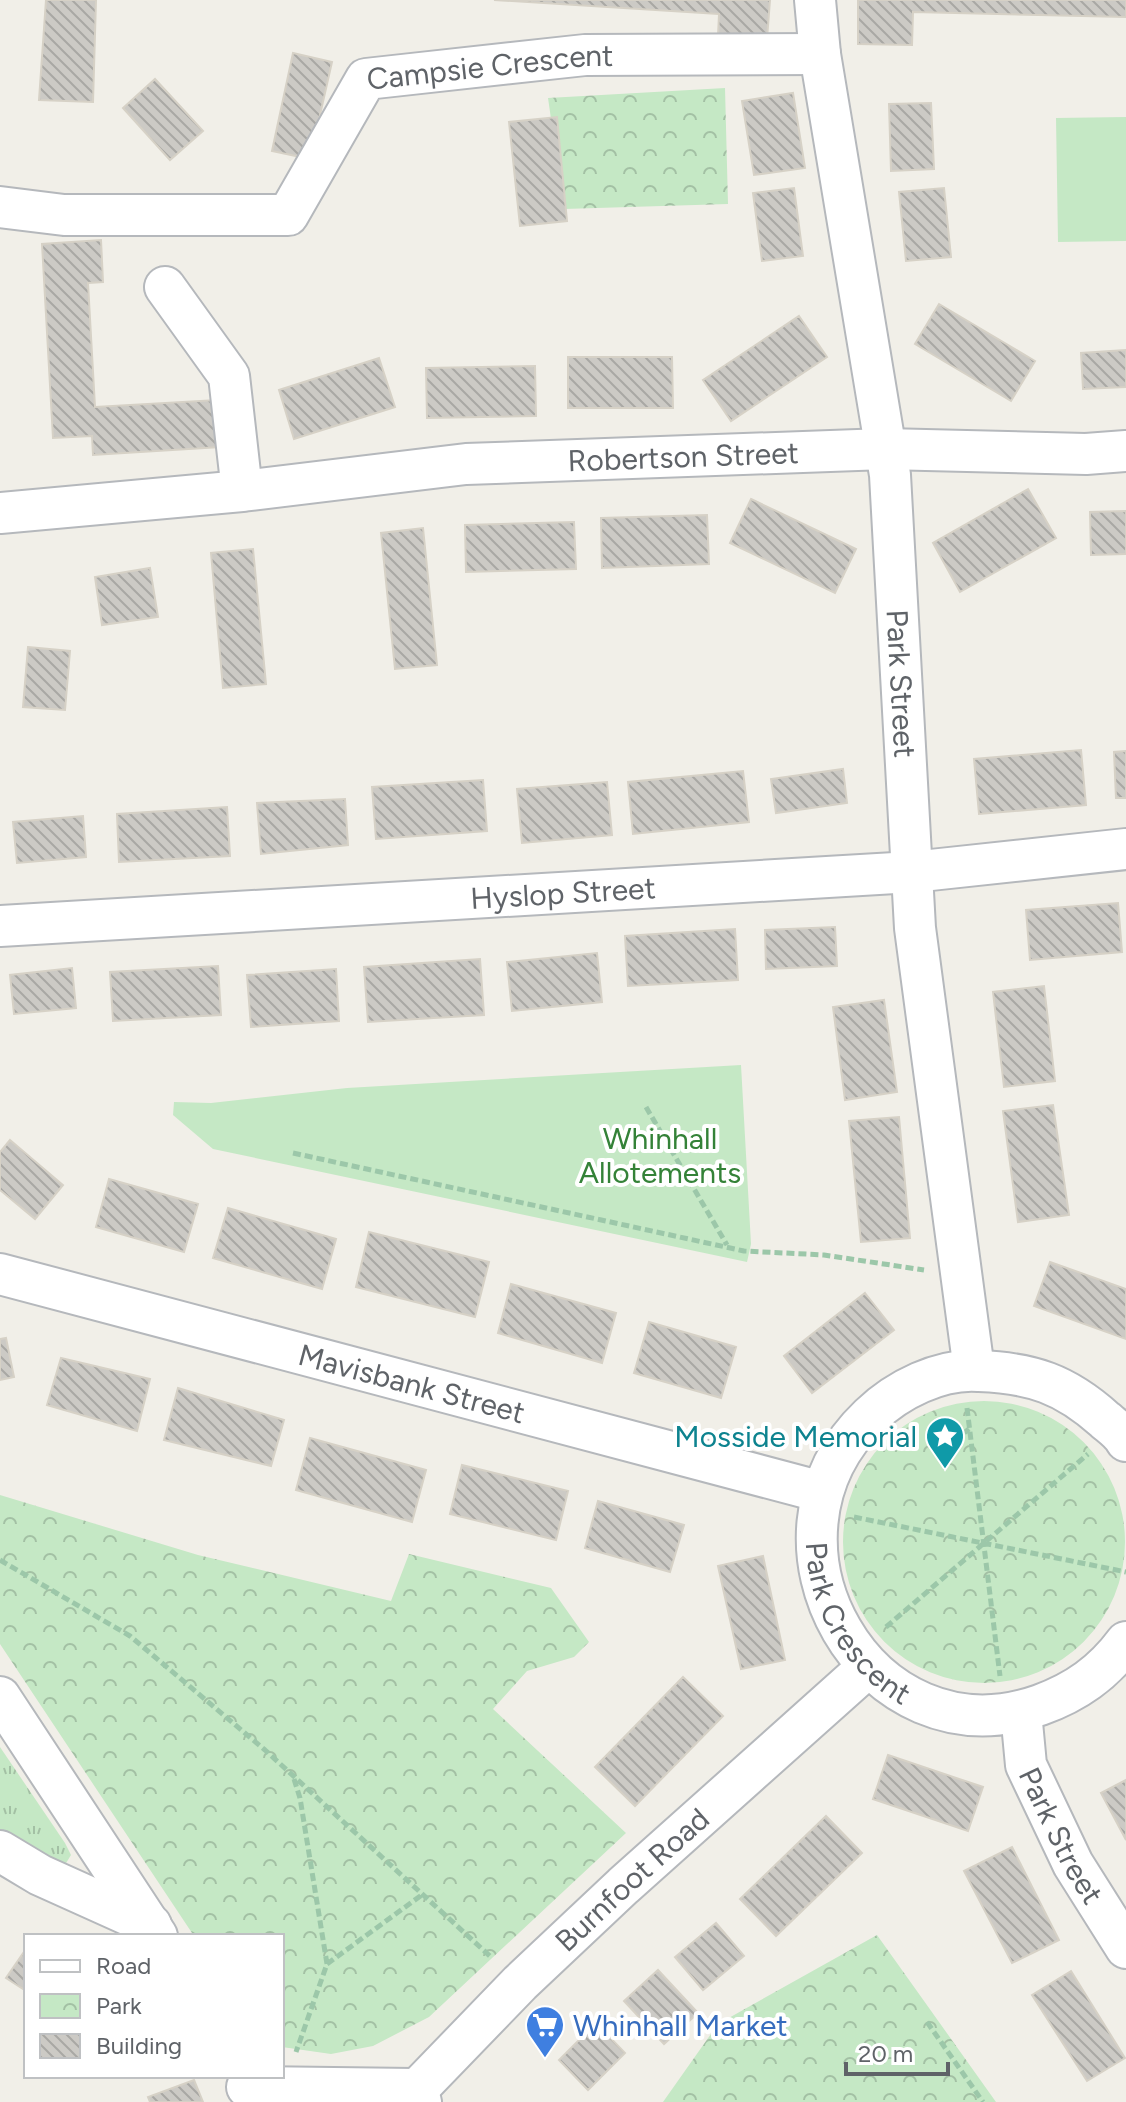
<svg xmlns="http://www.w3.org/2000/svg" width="1126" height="2102" font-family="Figtree,sans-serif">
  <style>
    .grass { fill: url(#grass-tufts) }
    .park { fill: url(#park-crowns) }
    .garden { fill: #c5e8c5 }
    .building { fill: url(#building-back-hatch); stroke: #d6d1c6; stroke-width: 2 }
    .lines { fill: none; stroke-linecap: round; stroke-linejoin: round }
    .minor-casing { stroke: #b5b8bc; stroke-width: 44 }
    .path { stroke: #9cc7a9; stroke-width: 5; stroke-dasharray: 8 4; stroke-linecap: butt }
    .minor { stroke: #fff; stroke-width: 40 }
    .labels { text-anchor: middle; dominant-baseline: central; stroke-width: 8; stroke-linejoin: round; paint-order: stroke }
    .street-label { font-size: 30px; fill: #5f6368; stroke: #fff }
    .park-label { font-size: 30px; fill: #348238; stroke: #fff }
    .culture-label { font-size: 30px; fill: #0d838f; stroke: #fff; text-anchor: end }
    .shop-label { font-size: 30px; fill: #366cbe; stroke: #fff; text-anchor: start }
  </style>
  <defs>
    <pattern id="grass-tufts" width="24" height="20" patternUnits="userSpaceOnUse" patternTransform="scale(2)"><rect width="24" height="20" fill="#c5e8c5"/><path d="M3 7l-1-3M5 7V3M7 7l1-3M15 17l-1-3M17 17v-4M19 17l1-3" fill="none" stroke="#a3c0a4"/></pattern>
    <pattern id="park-crowns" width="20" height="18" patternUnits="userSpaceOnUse" patternTransform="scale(2)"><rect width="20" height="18" fill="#c5e8c5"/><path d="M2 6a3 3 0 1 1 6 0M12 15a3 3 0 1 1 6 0" fill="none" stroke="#a3c0a4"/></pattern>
    <pattern id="building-back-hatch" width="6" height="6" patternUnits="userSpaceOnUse" patternTransform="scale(2)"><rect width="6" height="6" fill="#cccac5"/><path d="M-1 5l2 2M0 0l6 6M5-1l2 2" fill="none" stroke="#a9a8a4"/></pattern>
  </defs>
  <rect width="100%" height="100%" fill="#f1efe8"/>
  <path class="grass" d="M0,1747L65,1843L71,1855L63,1868L0,1832Z"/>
  <path class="park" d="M725,88L728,204L564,209L548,98Z
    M843 1542a141 141 0 1 1 282 0a141 141 0 1 1-282 0Z
    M0,1495L198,1555L391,1601L409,1554L551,1588L589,1642L574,1657L527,1671L493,1709L626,1833L429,2017L373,2046L331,2054L282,2047V1936H194L0,1644Z
    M877,1935L996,2102H663L718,2024Z"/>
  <path class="garden" d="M1126,117V241L1058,242L1056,118Z
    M741,1065L751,1244L747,1262L213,1149L173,1115L174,1102L211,1103L347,1088Z"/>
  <path class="building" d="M46,0H96L93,102L39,100Z
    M494,0H770L767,39L718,36L719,14Z
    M858,0H1126V17L913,12L912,45L858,44Z
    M293,53L332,62L310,159L272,151Z
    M155,79L203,131L170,160L123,108Z
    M793,93L805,168L754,175L742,101Z
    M931,103L934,169L891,171L889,104Z
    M557,117L567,221L520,226L509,122Z
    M794,188L803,256L762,261L753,193Z
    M944,188L951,257L906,261L899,192Z
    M101,240L103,282L88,283L95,407L217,400L220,447L93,455L92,436L53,438L42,244Z
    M939,304L1035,361L1011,401L915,344Z
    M799,316L827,357L731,421L703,380Z
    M1126,350V387L1083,389L1081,353Z
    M568,357H672L673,408H568Z
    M379,358L395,407L294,439L279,390Z
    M535,366L536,416L427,418L426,368Z
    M1028,489L1056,538L960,592L933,543Z
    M751,499L856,549L835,593L730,543Z
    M1126,511V554L1091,555L1090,512Z
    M707,515L709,564L602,568L601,518Z
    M574,522L576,569L466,572L465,525Z
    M423,528L437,665L395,669L381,533Z
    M253,549L266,684L223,688L211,553Z
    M150,568L158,617L102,625L95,577Z
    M28,647L70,651L65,710L23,707Z
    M1081,750L1086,805L979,814L974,759Z
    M1126,751V798H1116L1114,752Z
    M843,769L847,803L776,813L771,779Z
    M743,771L749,822L633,834L628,782Z
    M483,780L487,831L376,839L372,787Z
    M607,782L612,835L522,843L517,789Z
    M345,799L348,845L261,854L257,803Z
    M227,807L230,856L119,862L117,814Z
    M83,816L86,857L17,863L13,822Z
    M1118,903L1122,952L1030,960L1026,910Z
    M835,927L837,966L766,969L765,930Z
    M735,929L738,980L628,986L625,936Z
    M597,953L602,1002L512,1011L507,962Z
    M480,959L484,1015L368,1022L364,967Z
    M218,966L221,1015L113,1021L110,972Z
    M72,968L76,1008L14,1014L10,975Z
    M336,969L339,1021L251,1027L247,975Z
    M1044,986L1055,1081L1004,1087L993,992Z
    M884,1000L897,1092L845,1100L833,1007Z
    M1053,1105L1069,1215L1018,1222L1003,1111Z
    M899,1117L910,1238L861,1242L849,1121Z
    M10,1140L63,1185L35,1219L0,1190V1152Z
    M109,1179L198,1204L184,1252L96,1227Z
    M228,1208L336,1239L322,1289L213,1258Z
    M369,1232L489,1262L475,1317L356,1287Z
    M1050,1262L1126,1289V1339L1034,1306Z
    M511,1284L616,1313L602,1363L498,1333Z
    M865,1293L894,1330L812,1393L784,1356Z
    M649,1322L736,1347L721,1398L634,1373Z
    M6,1338L14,1377L0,1380V1339Z
    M61,1358L150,1379L137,1431L47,1405Z
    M178,1388L284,1420L271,1466L164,1440Z
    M310,1438L426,1470L412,1522L296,1490Z
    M462,1465L568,1491L556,1540L450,1514Z
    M598,1501L684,1525L670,1572L585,1548Z
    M763,1556L785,1660L741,1669L718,1566Z
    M683,1677L723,1716L635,1806L595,1767Z
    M888,1755L983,1787L968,1831L873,1799Z
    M1126,1780V1840L1101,1793Z
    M826,1816L862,1853L776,1936L740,1899Z
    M1012,1847L1059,1940L1012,1963L964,1871Z
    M716,1923L744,1956L703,1990L675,1957Z
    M26,1949V1991L6,1978Z
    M658,1970L698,2013L664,2044L624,2001Z
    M1071,1971L1125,2058L1087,2081L1032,1995Z
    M596,2023L625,2053L588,2090L559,2060Z
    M194,2080L203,2102H150L148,2097Z"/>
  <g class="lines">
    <defs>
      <g id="minor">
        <path id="s1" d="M815,0L820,54L890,475L915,928L974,1370"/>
        <path id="s2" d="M0,207L64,215H288L366,79L585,55L820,54"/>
        <path d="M165,287L229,376L242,491"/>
        <path id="s3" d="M0,513L242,491L466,464L885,449L1086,454L1126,451"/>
        <path id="s4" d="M0,926L912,872L1126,849"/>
        <path id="s5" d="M0,1274L822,1492"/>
        <path id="s6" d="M1126,1441C1121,1432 1112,1426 1105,1420C1065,1384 1032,1373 979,1371C940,1368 897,1390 870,1416C740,1540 868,1766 1040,1705C1076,1692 1103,1673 1126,1642"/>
        <path d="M0,1697L157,1936"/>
        <path id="s7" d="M1021,1712L1026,1765L1073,1864L1126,1948"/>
        <path d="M0,1851L40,1875L151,1925"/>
        <path d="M247,2087L414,2089L421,2102"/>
        <path id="s8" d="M405,2102L520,1983L623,1886L868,1667"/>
      </g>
    </defs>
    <use href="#minor" class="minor-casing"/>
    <path class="path" d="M646,1107L727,1245
      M293,1153L744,1251L824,1255L924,1270
      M967,1408L1000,1676
      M944,1459V1449L969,1429
      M854,1517L1126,1572
      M0,1560L130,1636L265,1750L492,1958
      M886,1627L1088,1454
      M294,1779L300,1798L327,1964L296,2052
      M327,1964L423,1894
      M927,2022L983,2102"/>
    <use href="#minor" class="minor"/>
  </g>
  <defs>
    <symbol id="sight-pin" viewBox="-11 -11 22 30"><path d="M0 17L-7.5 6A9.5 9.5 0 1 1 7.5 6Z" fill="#0f9aa8" stroke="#fff"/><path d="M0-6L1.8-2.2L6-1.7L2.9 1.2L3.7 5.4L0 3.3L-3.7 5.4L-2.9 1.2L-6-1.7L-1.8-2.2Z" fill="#fff"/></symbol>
    <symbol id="supermarket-pin" viewBox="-11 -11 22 30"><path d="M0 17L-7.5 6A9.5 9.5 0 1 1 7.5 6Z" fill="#3f7fe0" stroke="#fff"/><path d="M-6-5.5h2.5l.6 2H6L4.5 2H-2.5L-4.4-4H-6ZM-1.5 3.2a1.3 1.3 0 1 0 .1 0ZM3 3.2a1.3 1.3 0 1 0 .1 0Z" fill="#fff"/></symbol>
  </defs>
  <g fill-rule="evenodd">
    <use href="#sight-pin" x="923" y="1414" width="44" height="60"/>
    <use href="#supermarket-pin" x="523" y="2003" width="44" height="60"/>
  </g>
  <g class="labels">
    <g class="street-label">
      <text stroke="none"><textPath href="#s2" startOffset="570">Campsie Crescent</textPath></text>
      <text stroke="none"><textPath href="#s3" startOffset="686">Robertson Street</textPath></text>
      <text stroke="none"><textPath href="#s1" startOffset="690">Park Street</textPath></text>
      <text stroke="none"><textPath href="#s4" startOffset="564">Hyslop Street</textPath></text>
      <text stroke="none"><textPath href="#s5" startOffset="426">Mavisbank Street</textPath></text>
      <text stroke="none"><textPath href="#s6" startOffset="524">Park Crescent</textPath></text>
      <text stroke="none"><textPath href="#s7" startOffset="132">Park Street</textPath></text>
      <text stroke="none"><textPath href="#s8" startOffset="318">Burnfoot Road</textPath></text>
    </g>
    <g class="park-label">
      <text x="660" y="1138">Whinhall<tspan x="660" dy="34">Allotements</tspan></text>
    </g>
    <g class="culture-label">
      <text x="917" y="1436">Mosside Memorial</text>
    </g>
    <g class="shop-label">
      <text x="573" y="2025">Whinhall Market</text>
    </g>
  </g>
  <rect x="24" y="1934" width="260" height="144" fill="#ffffff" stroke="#bfc1c3" stroke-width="2"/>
  <rect x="40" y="1960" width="40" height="12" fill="#ffffff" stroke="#bfc1c3" stroke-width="2"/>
  <text x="96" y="1974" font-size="24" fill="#5f6368">Road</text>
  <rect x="40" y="1994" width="40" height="24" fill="url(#park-crowns)" stroke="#bfc1c3" stroke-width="2"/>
  <text x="96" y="2014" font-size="24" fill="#5f6368">Park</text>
  <rect x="40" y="2034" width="40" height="24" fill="url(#building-back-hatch)" stroke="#bfc1c3" stroke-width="2"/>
  <text x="96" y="2054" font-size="24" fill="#5f6368">Building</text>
  <path d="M846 2062v12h102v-12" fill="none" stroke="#5f6368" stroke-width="4"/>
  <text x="858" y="2062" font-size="24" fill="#5f6368" stroke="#ffffff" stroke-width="6" paint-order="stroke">20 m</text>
</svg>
